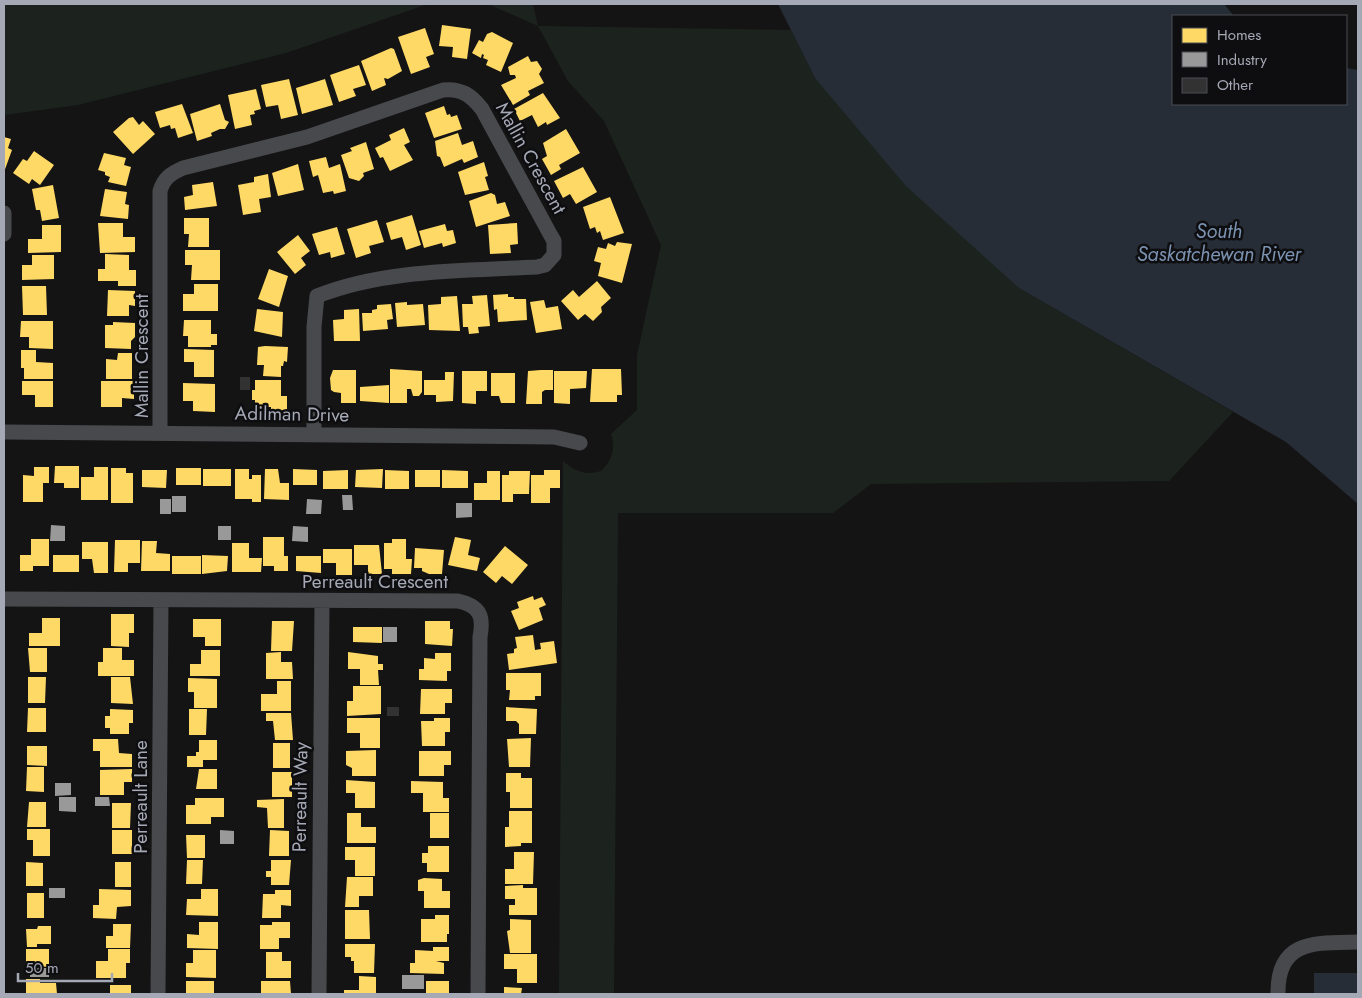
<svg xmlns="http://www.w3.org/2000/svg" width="1362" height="998" font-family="Jost,sans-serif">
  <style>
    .green { fill: #1c231e }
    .water { fill: #272d36 }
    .homes { fill: #ffd966 }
    .industry { fill: #999 }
    .building { fill: #323233 }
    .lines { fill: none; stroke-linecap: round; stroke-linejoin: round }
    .minor { stroke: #48494d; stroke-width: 15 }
    .labels { text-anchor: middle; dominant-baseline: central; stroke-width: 5; stroke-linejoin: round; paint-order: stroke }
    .street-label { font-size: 19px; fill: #a5a8b5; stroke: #0e0e10 }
    .water-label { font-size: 20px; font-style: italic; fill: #7b92b1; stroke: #0e0e10 }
  </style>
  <rect width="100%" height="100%" fill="#141414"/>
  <path class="green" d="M4,4H428L286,53L78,105L4,115Z
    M488,4H533L538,26L791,30L815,78L1019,288L1233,412L1169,481L871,484L833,513H618L614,994H559L563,461C575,471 584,476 601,471C612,461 616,448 611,434L637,410V355L661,245L604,121L568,81L538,26Z"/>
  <path class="water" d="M778,4H1224L1234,16H1173V104H1346V68L1358,70V504L1286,442L1019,288L906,186L815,78Z
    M1314,973H1358V994H1314Z"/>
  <path class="homes" d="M442,25L471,29L467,59L452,57L453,47L439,46Z
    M425,28L434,54L426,57L430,67L411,74L398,37Z
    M492,32L513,43L501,72L486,65L488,60L483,58L484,55L482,54L481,58L472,53L479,40L483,42L487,34Z
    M391,48L394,49L402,71L388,79L384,78L386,85L372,91L361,61Z
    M528,56L531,62L537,61L542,69L539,74L544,83L528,91L530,95L513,105L501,85L516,78L515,75H510L508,67Z
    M359,65L366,85L353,89L356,96L339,102L330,75Z
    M289,79L298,115L281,119L278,105L266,107L261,85Z
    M325,79L333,105L302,114L296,88Z
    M256,89L261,109L254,111L255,114L250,115L252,125L235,129L228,95Z
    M543,93L560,118L547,125L546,122L538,127L532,115L520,121L514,109Z
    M182,104L193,133L178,138L175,128L171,129L170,125L160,128L155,112Z
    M220,104L225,120L229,122L225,129H220L211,133L212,136L197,141L190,114Z
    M444,106L447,115L450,114L451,117L457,115L462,129L434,138L425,113Z
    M133,117L139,125L143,121L155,134L133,154L113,132L129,118Z
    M404,128L410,142L404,145L413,160L390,171L383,157L380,158L375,148L391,140L389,135Z
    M566,129L580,153L559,165L561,169L551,175L542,159L547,156L543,143Z
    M458,133L462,145L473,141L478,157L464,163L462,159L444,167L440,157L437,156L435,141Z
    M4,137L11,139L8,148L12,150L4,172Z
    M366,142L374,169L363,173L364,176L359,181L349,178L341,155L352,151L350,148Z
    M34,151L54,165L40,185L32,179L29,184L13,173L23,159L27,161Z
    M104,153L126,158L124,165L131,167L126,186L108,182L110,177L105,175V172L98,170Z
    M326,157L329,168L340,164L346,191L334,194L333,191L323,193L318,175L313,177L309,161Z
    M484,162L488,176L485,177L489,190L465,195L458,172Z
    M298,164L304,190L278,196L272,173Z
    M583,167L597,192L576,204L570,194L563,198L554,181Z
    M268,174L271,197L259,199L261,212L243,215L238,185L254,182V177Z
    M213,182L217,206L185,210L184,197L193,195L192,185Z
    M53,185L59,218L42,221L40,210H36L32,189Z
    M105,189L127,192L125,204L129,205L128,219L100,216Z
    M491,193L495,195L497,204L505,202L510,216L476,227L469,201Z
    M610,197L624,233L603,240L600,231L597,233L595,227L590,229L583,207Z
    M412,215L421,245L406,250L402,237L391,240L386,223Z
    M184,218H209V247H188L189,234H184Z
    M377,220L384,242L369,246L371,253L356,258L347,229Z
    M98,223H123V237H135V252L100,253Z
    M517,223L518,244L510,245L511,253L490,254L488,225Z
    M445,224L447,231L453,230L456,243L443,247L442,243L424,248L419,231Z
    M42,225H61V252L28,253V239H42Z
    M337,227L345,254L331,258L330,252L319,255L312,234Z
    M298,235L310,251L301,258L306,265L295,274L277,252Z
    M617,242L632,244L622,283L598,276L601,263L594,261L598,247L606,249L608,243L615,246Z
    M185,250H220V280H191L192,265H185Z
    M105,254L129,255V270H136V286H118V281H98V269H105Z
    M32,255H54V279L22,280V265H32Z
    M269,269L288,276L279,307L258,299Z
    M597,281L611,298L601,307L602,312L593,321L585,314L578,320L561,301L573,290L579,297Z
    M194,284H218V311H183V294H194Z
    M22,286H46L47,315H23Z
    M108,290L135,291V306L129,305V316H107Z
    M508,294V297H514V299H526L527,320L498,322L497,309L494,310L493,295Z
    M487,295L490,326L478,327L479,333L469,334L468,327H463L462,304H473L472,296Z
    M457,296L460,331L429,330L428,305L441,304V297Z
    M544,300L546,308L558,306L562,329L536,333L530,302Z
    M407,302V305L423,304L425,325L397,327L395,303Z
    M391,304L393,319L387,320L388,329L363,331L362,313H372V310L377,309V305Z
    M257,309L283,312L282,337L254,331Z
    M359,309L360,341H334L333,320L344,319V310Z
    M184,320H211V334H217V345H211V347H188V336H183Z
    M21,321H53V349L29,348V337H20Z
    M113,322L135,323V337L131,341V349L105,348V325H113Z
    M265,346L288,347L287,362L284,361L283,366H281V377L263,376L264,365H257L258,347Z
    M184,349L214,350V377H194V362H184Z
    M21,350H36V362L53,363V379H24V368H21Z
    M118,353H132V379H106V359L117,360Z
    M390,369L422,371V392L419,396H413L411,389H407V403H390Z
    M592,369H621L622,395H617V402H590Z
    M333,370H356V403H341V393L334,392L331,390L330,378Z
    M541,370H553V390H545L542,392V404H526L528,371Z
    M462,371H487V391H476V404L462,403Z
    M554,371H587L586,388L570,389V404L554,403Z
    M445,372H454L453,401L436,402V395H424V380H445Z
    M491,373H515V403H501L499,396H491Z
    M255,380H281V396H287V411H271V407H255V400H252V390H255Z
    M22,381H53V407H35V395H22Z
    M101,381H134V399L122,398V407H101Z
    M183,383L215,384V412L193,411V401H183Z
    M389,385V403L360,401V387Z
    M55,466H79V488H64V483H54Z
    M34,467H49V483H43V502H23V475L34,476Z
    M94,467H108V500H81V477H94Z
    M111,468H126V473H133V503H111Z
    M176,468H201V485H176Z
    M203,469H231V486H203Z
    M235,469H249V479H252V475H261V502H252V499H235Z
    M265,469H278L280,483H289V500L264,499Z
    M293,469L317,470V485H293Z
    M383,469L382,488L355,487L356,470Z
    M142,470H167L166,488L142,487Z
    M348,470V489H323V471Z
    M385,470L409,471V489H385Z
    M415,470H440V487H415Z
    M442,470L468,471V488H442Z
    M544,470H560V488H550V503H531V475H544Z
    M487,471H500V500H474V483H487Z
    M509,471H530L529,494H513V502H502V475H509Z
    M263,537H284V556H288V571H274V566H263Z
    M455,537L471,540L468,555L480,558L477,571L448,565Z
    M31,539H49V566H33V571H20V555H31Z
    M392,539H406V559H412L411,574H392V569H384V543H392Z
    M115,540H140V563H128V572H114Z
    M142,541H157L156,553L170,554V571H141Z
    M82,542H108V573H94L92,559H82Z
    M232,543H249V558H262L261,572H232Z
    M354,545H379L382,574H368V565H354Z
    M505,546L528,565L512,584L502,576L496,583L483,572Z
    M415,548L444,550L442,574H429L422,571V568H414Z
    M323,549H352V575H336V563H323Z
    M53,555H79V572H53Z
    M202,555L228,556L227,571L202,574Z
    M172,556H201V574H172Z
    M296,556H321V573L296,571Z
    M533,596L534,600L542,597L546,605L539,608L543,620L519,630L511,611L519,608L517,602Z
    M111,614H134V633H129V647L111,646Z
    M42,618H60V646H29V633H42Z
    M193,619H221V646H205V637H193Z
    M272,621H294L292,651H271Z
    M425,621H450V629H453L452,646L425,644Z
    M353,627H382V643L353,642Z
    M533,635L535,650L541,649L540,643L554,641L557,663L509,670L507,654L514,653V649L517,648L515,637Z
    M28,648H47V672H30Z
    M103,648H122V660H134V676H98V662H103Z
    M201,650H220V676H190V664H201Z
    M281,652V662H292L293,679H266V653Z
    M348,652L378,656V664H383V670H378L379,685H360V669H348Z
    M435,653H451V671H447V681L419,680V669H424V658L435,659Z
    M506,673H541V696H535V700H509L510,690H506Z
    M28,677H46L45,703H28Z
    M111,677H130L133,704L111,703Z
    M188,678L217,679V708H194V692H188Z
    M277,681H291V711H261V694H277Z
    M353,686H381V714L347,716V701H353Z
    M421,689H452V703H445V714H420Z
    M506,707L537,709L536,734H519V724L516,721H506Z
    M28,708H46V732H27Z
    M110,709L133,710V723H129V734H110V728H105V716H110Z
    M189,709H207L206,735H189Z
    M266,713H291L293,740H275L273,721H266Z
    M347,718H380V748H360V733H347Z
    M434,718H450V732H445V746H422L421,721H434Z
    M531,738L530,767H509L507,739Z
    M93,739H118L119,753L132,754V767H100V751H93Z
    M199,740H217V760H203V767H187V756H196V752H199Z
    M273,743H290V768H273Z
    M27,746H47V766L27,765Z
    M376,750V776H352V768L346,765V751Z
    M419,751H451V765H444V776H419Z
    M27,767H44V792L26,791Z
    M132,769V782H124V795H100V770Z
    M199,769H217V789H196Z
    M272,772H292V797H272Z
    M506,773H521V778H532V808H510V792H506Z
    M346,780L375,782V808H355V793H346Z
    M411,781L443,782V798H449V812H423V793H411Z
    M195,798H224V817H211V824H186V805H195Z
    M284,799V828H268L267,808L257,807V800Z
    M29,802H46V827H27Z
    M112,803H131L130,828H112Z
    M509,811H532V843H521V846L505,847V827H509Z
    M347,813H361V827H376V843H347Z
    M430,813H449V838H430Z
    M27,829H50V856H33V840H27Z
    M112,830H132V854H112Z
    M270,830L289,831V856H269Z
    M186,835H205V858H187Z
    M428,846H449V872H427V863H422V853H428Z
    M345,847H375V876H355V860H345Z
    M514,852H534L533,884H505V869H514Z
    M187,860H203L202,884H186Z
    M271,860H291L289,885H271V877H266V871H271Z
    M26,862L43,863V886H26Z
    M115,862H131V887H115Z
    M347,877H373V896H359V907H345Z
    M424,878L442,879V891H450V908H424V891H418V880Z
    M523,885V888H537V915H509V905H515V899H505V886Z
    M99,889L131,890V906L117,907L116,919L93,918V905H99Z
    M201,889H218V916L186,915L187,899H201Z
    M275,890H291V906L281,905V918H262L263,894H275Z
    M27,893H44V918H27Z
    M345,910H369L370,939H345Z
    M435,915H449V934H447V942H421V919H435Z
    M510,919L531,920V953H510L507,931L510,930Z
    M199,922H218V949L187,948V934L199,935Z
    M272,922H290V938H279V949H260V925H272Z
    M113,924H131L130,948H106V936H113Z
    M38,926H51V944H37V947H27L26,929H37Z
    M345,944H375L374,973H354V961H351V957H345Z
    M433,947H449V961H436L444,963V974L410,973V963H415V950L433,951Z
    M26,949H49V967L26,965Z
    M108,949H130V963H126V978H96V961H108Z
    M193,950H216V978L186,977V963H193Z
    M266,952H282V961H291V978H266Z
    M504,954H537V983H517V969H504Z
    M359,976L376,977V994H344V990H359Z
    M26,979H40V983H56L57,994L26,993Z
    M186,981H214V994H186Z
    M261,981H290L291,994H261Z
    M426,981H449V994H426Z
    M110,985H131V994H110Z
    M504,987L522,988L521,994H504Z"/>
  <path class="industry" d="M342,495H352L353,510H343Z
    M172,496H186V512H172Z
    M160,499H171V514H160Z
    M307,499L322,500L321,514H306Z
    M456,503H472V517L456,518Z
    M51,525L65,526V541H50Z
    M218,526H231V540H218Z
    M293,526L308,527V542L292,541Z
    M383,627H397V642H383Z
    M55,783H71V795L55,796Z
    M59,797H76V812L59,811Z
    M95,797H109L110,806H95Z
    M220,830L234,831V844H220Z
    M49,888H65V898H49Z
    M30,968H49V977H30Z
    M402,975H424V989H402Z"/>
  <path class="building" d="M240,377H250V390H240Z
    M387,707H399V716H387Z"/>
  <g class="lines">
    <path class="minor" d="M4,213V234
      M4,432L554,437L580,443
      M160,433V191C164,178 170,174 183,168L307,137L443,90C461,88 471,95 482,109L550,234L554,241V255L545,265L537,267C464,271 385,269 317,296L314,327V435
      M4,599L458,601C480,606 484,616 480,637L478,994
      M158,994L161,600
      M319,994L322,601
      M1278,994C1277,939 1316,943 1358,942"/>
  </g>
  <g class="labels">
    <g class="street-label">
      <text transform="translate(531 158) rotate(61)">Mallin Crescent</text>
      <text transform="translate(141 356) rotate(-90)">Mallin Crescent</text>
      <text transform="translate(292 414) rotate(1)">Adilman Drive</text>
      <text x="375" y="581">Perreault Crescent</text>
      <text transform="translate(140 797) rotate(-90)">Perreault Lane</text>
      <text transform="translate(300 797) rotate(-89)">Perreault Way</text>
    </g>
    <g class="water-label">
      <text x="1219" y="231">South<tspan x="1219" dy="23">Saskatchewan River</tspan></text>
    </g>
  </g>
  <rect width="1362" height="998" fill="none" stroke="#a5a8b5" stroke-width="10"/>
  <rect x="1172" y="15" width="175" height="90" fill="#0e0e10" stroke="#4a4c52"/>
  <rect x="1182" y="28" width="25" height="15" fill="#ffd966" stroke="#4a4c52"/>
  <text x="1217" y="40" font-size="15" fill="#a5a8b5">Homes</text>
  <rect x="1182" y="52" width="25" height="15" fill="#999999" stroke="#4a4c52"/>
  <text x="1217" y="65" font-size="15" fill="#a5a8b5">Industry</text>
  <rect x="1182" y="78" width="25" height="15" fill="#323233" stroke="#4a4c52"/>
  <text x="1217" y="90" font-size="15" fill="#a5a8b5">Other</text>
  <path d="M18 973v8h94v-8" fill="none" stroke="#a5a8b5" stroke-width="2.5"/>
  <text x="25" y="973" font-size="15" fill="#a5a8b5" stroke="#0e0e10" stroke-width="4" paint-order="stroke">50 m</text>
</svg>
